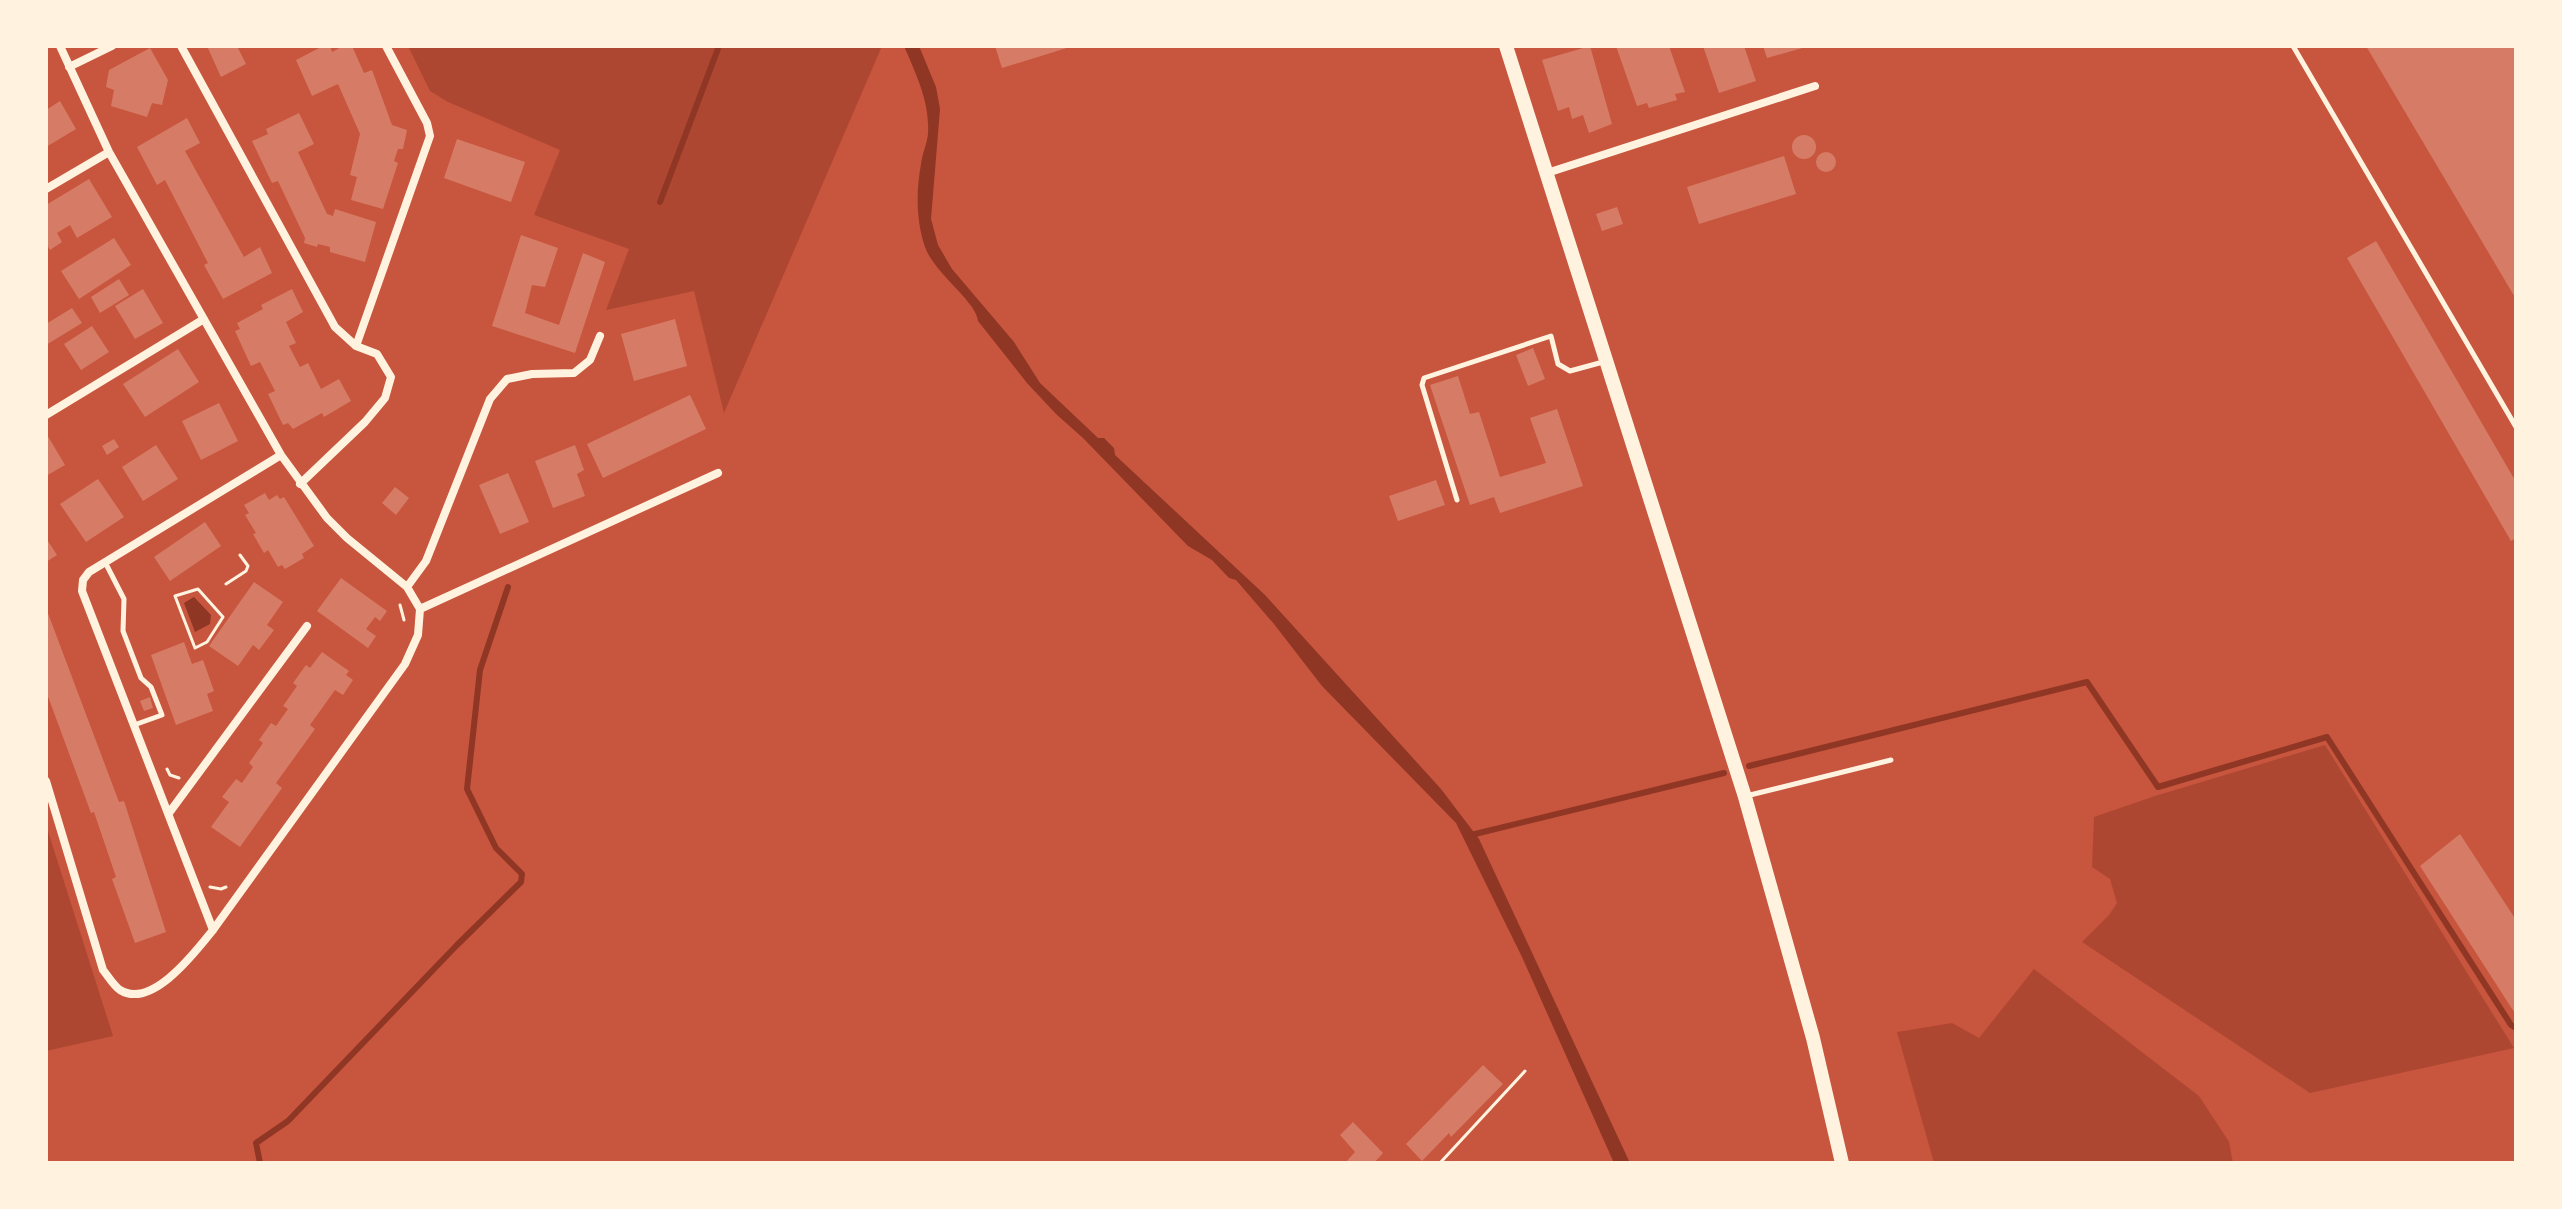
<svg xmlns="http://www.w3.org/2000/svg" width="2562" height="1209" viewBox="0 0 2562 1209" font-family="Ubuntu,sans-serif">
<rect width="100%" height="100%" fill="#c8553d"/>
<path fill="#ae4732" d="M408 46H882L724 413 694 291 606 310 629 249 534 215 560 150 448 102 430 91Z
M2325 745 2514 1048 2310 1093 2082 942 2109 915 2117 903 2110 879 2092 867 2094 817 2155 796Z
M46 825 113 1036 46 1051Z
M2034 969 2199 1096 2229 1142 2233 1163H1934L1897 1032 1952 1023 1979 1038Z"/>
<path fill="#8f3625" d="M904 46H919L936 87 940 109 931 219 938 245 952 269 1014 342 1040 383 1098 438H1104L1114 448 1115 455 1265 595 1441 789 1479 839 1630 1163H1614L1522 957 1456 823 1322 686 1274 624 1236 580 1229 578 1212 560 1188 546 1083 438 1056 414 1027 383 978 321C977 302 934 273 925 247 916 220 916 192 921 164 922 154 927 144 928 134 930 102 916 74 904 46Z
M194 597 211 615 210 624 195 632 184 603Z"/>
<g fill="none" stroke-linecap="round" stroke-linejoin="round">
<path stroke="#8f3625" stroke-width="6" d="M660 202 719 46
M1749 766 2087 682 2158 787 2327 737 2511 1025 2516 1028
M1471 835 1724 773
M260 1163 256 1143 288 1121 456 946 521 882 522 874 496 848 467 789 480 670 508 587"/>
</g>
<path fill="#d67c66" d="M207 46H237L246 64 221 77Z
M323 46H330L332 52 343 46H352L364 73 372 70 392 125 407 130 403 149H398L394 161 398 163 383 209 351 200 357 177 350 175 360 134 338 84 312 96 296 60Z
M995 46H1069L1070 47 1002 68Z
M1590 46 1612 124 1589 133 1583 115 1572 119 1569 107 1558 111 1542 60Z
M1616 46H1669L1685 92 1675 94 1677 100 1649 108 1647 103 1637 106Z
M1703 46H1744L1756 81 1719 93Z
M1763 46H1806V47L1767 58Z
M2366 46H2516V299Z
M150 48 168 80 162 105 152 103 147 117 111 106 114 90 106 87 109 70Z
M60 101 76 129 46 147V110Z
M299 113 314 144 298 152 327 214 333 216 335 209 376 222 365 262 330 252V247L318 244 317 247 304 243 305 238 278 181 272 183 252 141 268 134 266 129Z
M187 118 200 143 185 151 244 257 260 247 272 273 223 299 204 265 208 263 165 180 157 185 137 147Z
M1792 147a12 12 0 1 1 24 0a12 12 0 1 1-24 0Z
M457 139 525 162 511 202 444 178Z
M1816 162a10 10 0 1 1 20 0a10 10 0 1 1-20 0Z
M1784 156 1796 194 1699 224 1687 187Z
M89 179 112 217 77 238 70 225 57 233 62 242 50 250 46 243V205Z
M1617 207 1623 224 1602 231 1596 214Z
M521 235 558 248 545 287 532 285 525 313 559 325 583 253 605 262 575 353 492 326Z
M114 238 131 265 79 299 61 271Z
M2376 241 2516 482V538L2511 541 2347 258Z
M119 279 129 295 100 313 91 297Z
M143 289 163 323 135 339 115 306Z
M292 289 303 312 286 322 296 343 289 346 300 367 308 363 321 389 339 379 351 401 324 417 322 413 293 429 288 423 283 425 268 394 275 391 260 362 251 366 235 331 240 329 237 323 263 309 261 305Z
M72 308 82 323 46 345V324Z
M675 319 687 366 634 381 621 334Z
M92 326 109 352 81 370 64 344Z
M1533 348 1545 379 1528 386 1516 355Z
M178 349 199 382 145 417 123 384Z
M1458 376 1470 414 1479 412 1500 477 1546 463 1530 418 1557 409 1583 486 1500 513 1494 497 1470 505 1430 385Z
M690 395 706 429 603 478 587 444Z
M219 403 238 441 201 460 182 421Z
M46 433 65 465 46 476Z
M114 439 119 447 107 455 102 446Z
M156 445 178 479 143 501 122 467Z
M575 445 584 470 577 474 585 496 553 508 535 461Z
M508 473 529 522 500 534 479 485Z
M98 479 124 517 86 542 60 504Z
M1436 480 1445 505 1398 521 1389 496Z
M395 487 409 498 396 515 382 503Z
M265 493 269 500 277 495 280 499 284 497 314 546 302 554 304 558 285 569 282 565 278 567 268 550 264 553 253 534 256 533 245 515 249 513 244 505Z
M205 522 221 546 170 581 154 557Z
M46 538 57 555 46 562Z
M341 578 387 611 380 621 375 617 366 629 376 636 368 648 317 611Z
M254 582 283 602 267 625 274 630 259 650 253 645 238 666 209 646Z
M46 608 119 802 124 801 166 932 135 943 112 879 116 877 94 812 91 813 46 691Z
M184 642 192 664 203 660 214 691 207 694 213 711 176 725 151 655Z
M322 652 349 671 346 675 353 680 343 695 335 690 310 725 315 729 276 783 282 788 240 847 211 827 229 802 222 797 236 779 242 783 253 767 249 763 263 743 259 740 271 723 276 726 288 709 283 706 297 686 293 683 306 665 310 668Z
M150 697 153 708 144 711 140 701Z
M2460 834 2516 920V1015L2420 866Z
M1483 1065 1503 1084 1451 1137 1449 1133 1422 1161 1406 1144Z
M1353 1122 1383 1153 1374 1163H1345L1355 1152 1340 1135Z"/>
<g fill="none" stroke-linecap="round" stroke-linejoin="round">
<path stroke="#fff3e0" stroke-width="3" d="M226 584 246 571 248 566 240 555
M198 589 223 617 207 642 195 648 175 596Z
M400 605 404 620
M167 769 170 775 179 778
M210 887 221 889 226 887
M1440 1163 1525 1071"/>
<path stroke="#fff3e0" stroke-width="5" d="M2293 46 2516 427
M1457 500 1422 385 1424 378 1551 336 1558 364 1570 371 1603 362
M105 562 124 599 123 631 141 678 151 687 162 715 134 725
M1746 796 1891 760"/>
<path stroke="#fff3e0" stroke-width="8" d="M181 46 335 327 356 346 377 354 391 377 385 398 365 422 300 484
M69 67 112 46
M1547 173 1815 86
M46 189 109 152
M356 346 430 136 427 123 386 46
M46 415 204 319
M407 587 426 561 490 399 507 379 532 374 574 373 590 360 600 336
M420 609 718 473
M46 781 103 970C108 976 114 986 120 990 152 1010 196 951 213 930L405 664 418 635 420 609 407 587 347 538 327 518 281 455 109 152 60 46
M169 813 307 626
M213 930 82 591 83 580 89 572 281 455"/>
<path stroke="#fff3e0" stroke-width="14" d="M1506 46 1745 797 1813 1038 1842 1163"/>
</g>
<rect width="2562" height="1209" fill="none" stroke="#fff3e0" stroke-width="96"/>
</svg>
